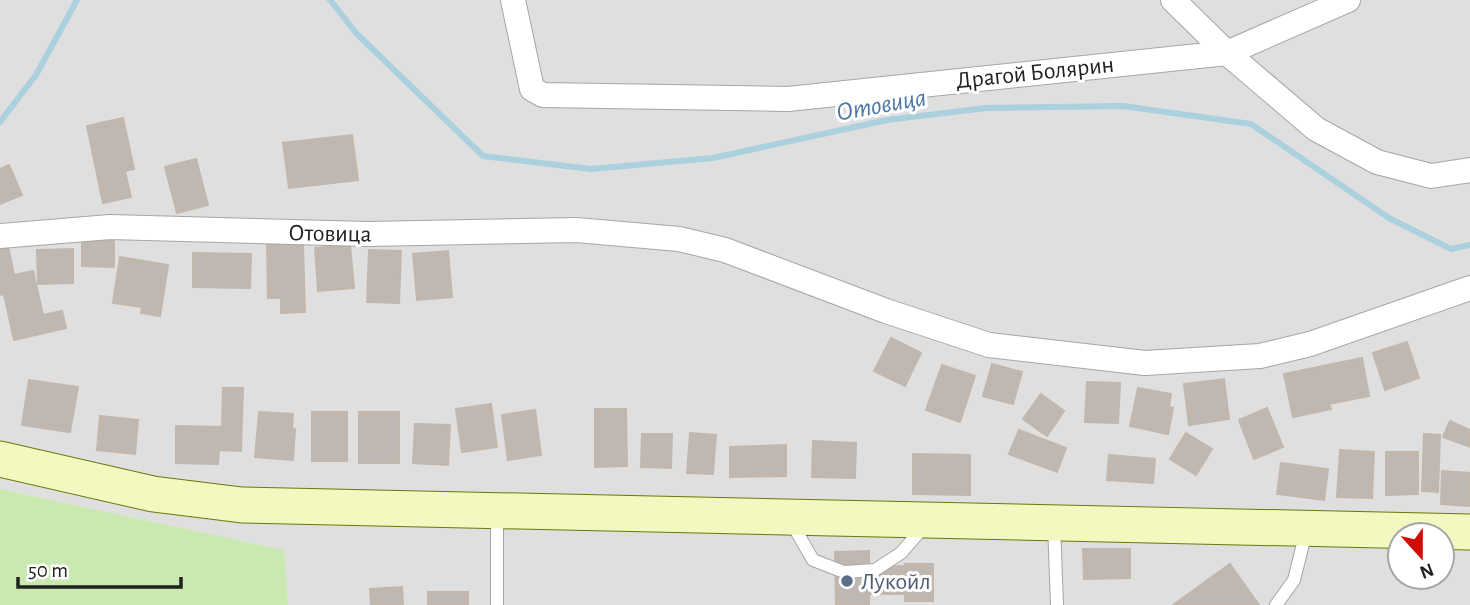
<svg xmlns="http://www.w3.org/2000/svg" width="1470" height="605" viewBox="0 0 1470 605" font-family="'Alegreya Sans',sans-serif">
<rect width="100%" height="100%" fill="#f2efe9"/>
<path fill="#e0dfdf" fill-rule="evenodd" d="M0 0H1470V605H288L283 550 0 489ZM1400 535H1442V577H1400Z"/>
<path fill="#cae9b1" d="M0 489 284 550 288 605H0Z"/>
<g fill="none" stroke-linecap="round" stroke-linejoin="round">
<path stroke="#abd0de" stroke-width="6" d="M330 0 357 34 483 156 591 169 713 158 887 120 986 108 1123 106 1251 124 1389 218 1451 249 1470 245
M0 122 36 75 77 0"/>
</g>
<path fill="#bfb8b2" stroke="#c3b7ac" stroke-width="2" d="M123 118 134 169 125 171 131 197 103 203 87 126Z
M352 135 358 180 289 188 283 143Z
M196 159 208 205 177 213 165 167Z
M9 165 22 195 0 204V169Z
M82 237H114V267L82 266Z
M267 244H303L305 312 281 313V298H268Z
M350 245 354 288 318 291 315 248Z
M8 246 14 275 33 271 43 315 62 311 66 328 14 340 4 294 0 295V247Z
M73 249V283L38 284 37 250Z
M369 250 401 251 399 303 367 302Z
M448 251 452 297 417 300 413 254Z
M193 253 251 254 250 288 193 287Z
M120 257 168 265 160 316 141 313 142 307 113 303Z
M891 338 921 353 905 386 874 371Z
M1407 342 1419 378 1385 390 1373 353Z
M1362 358 1369 396 1329 404 1331 409 1293 417 1284 374Z
M992 364 1022 372 1013 404 983 396Z
M942 365 975 376 960 422 926 410Z
M1224 379 1229 419 1189 425 1184 384Z
M29 380 78 387 70 432 22 425Z
M1087 382 1120 383 1118 423 1085 422Z
M223 388H243L241 451 219 450 218 464 176 463V426L222 427Z
M1138 388 1171 394 1169 407 1173 408 1168 434 1130 426Z
M1041 394 1064 411 1047 436 1023 419Z
M491 404 497 447 462 452 456 409Z
M1267 408 1283 447 1254 459 1239 420Z
M595 409H626L627 466 595 467Z
M535 410 541 455 508 460 502 415Z
M259 412 293 414 292 429H295L293 460 255 457Z
M312 412H347V461H312Z
M359 412H399V463H359Z
M100 416 138 420 135 454 97 450Z
M1450 421 1470 430V447L1443 437Z
M415 424 450 425 448 465 413 463Z
M1019 430 1066 448 1057 472 1009 454Z
M690 433 716 435 713 474 687 473Z
M1186 433 1212 449 1196 475 1170 459Z
M642 434H672L671 468 641 467Z
M1424 434 1440 435 1438 492 1422 491Z
M813 441 856 443 855 478 812 477Z
M786 445V476L730 477V447Z
M1340 450 1374 452 1372 498 1337 497Z
M1386 452H1418V494L1386 495Z
M913 454 970 455V495L913 494Z
M1109 455 1155 459 1153 483 1107 480Z
M1281 463 1328 469 1324 500 1277 494Z
M1442 471 1470 473V506L1441 504Z
M1083 549H1130V578L1084 579Z
M869 551V567L909 566V594H869V605H836L835 552Z
M905 564H933V601H905Z
M1230 564 1259 605H1173Z
M402 587 403 605H371L370 589Z
M428 592H468V605H428Z"/>
<g fill="none" stroke-linecap="round" stroke-linejoin="round">
<defs>
<path id="lane" d="M497 512V605
M791 522 813 560 844 572 875 570 901 553 926 524
M1054 524 1057 605
M1276 605 1294 580 1306 532"/>
<path id="street" d="M513 0 532 89 543 95 788 99 1227 53 1348 0
M1173 0 1227 53 1316 129 1377 162 1431 176 1470 170
M0 236 110 227 368 234 577 230 679 239 725 250 886 311 989 345 1145 363 1260 356 1310 344 1470 288"/>
<path id="secondary" d="M0 459 153 494 242 505 1470 532"/>
</defs>
<use href="#lane" stroke="#a6a6a6" stroke-width="14"/>
<use href="#street" stroke="#a6a6a6" stroke-width="26"/>
<use href="#secondary" stroke="#687a08" stroke-width="37"/>
<use href="#lane" stroke="#fff" stroke-width="12"/>
<use href="#street" stroke="#fff" stroke-width="24"/>
<use href="#secondary" stroke="#f3f8c0" stroke-width="35"/>
</g>
<circle fill="#5c6f8a" stroke="#fff" stroke-width="2.5" cx="847" cy="581" r="7"/>
<g text-anchor="middle" stroke-width="6" stroke-linejoin="round" paint-order="stroke">
<g font-size="24" fill="#222" stroke="#fff">
<text transform="translate(1035 72) rotate(-6)" y="8">Драгой Болярин</text>
<text transform="translate(330 233) rotate(1)" y="8">Отовица</text>
</g>
<g font-size="24" fill="#4e5e75" stroke="#fff" text-anchor="start">
<text x="861" y="589">Лукойл</text>
</g>
<g font-size="26" font-style="italic" fill="#4c77a8" stroke="#fff">
<text transform="translate(881 104) rotate(-10)" y="9">Отовица</text>
</g>
</g>
<g transform="translate(1421 556) rotate(159)"><circle r="33" fill="#ffffff" stroke="#a7a7a7" stroke-width="2"/>
<path d="M0-5L12 26L0 18L-12 26Z" fill="#ce0e05"/>
<text y="-10" font-size="19" font-weight="bold" text-anchor="middle" fill="#222222">N</text>
</g>
<path d="M18 577v10h163v-10" fill="none" stroke="#222222" stroke-width="3.5"/>
<text x="28" y="577" font-size="21" fill="#222222" stroke="#ffffff" stroke-width="5" paint-order="stroke">50 m</text>
</svg>
